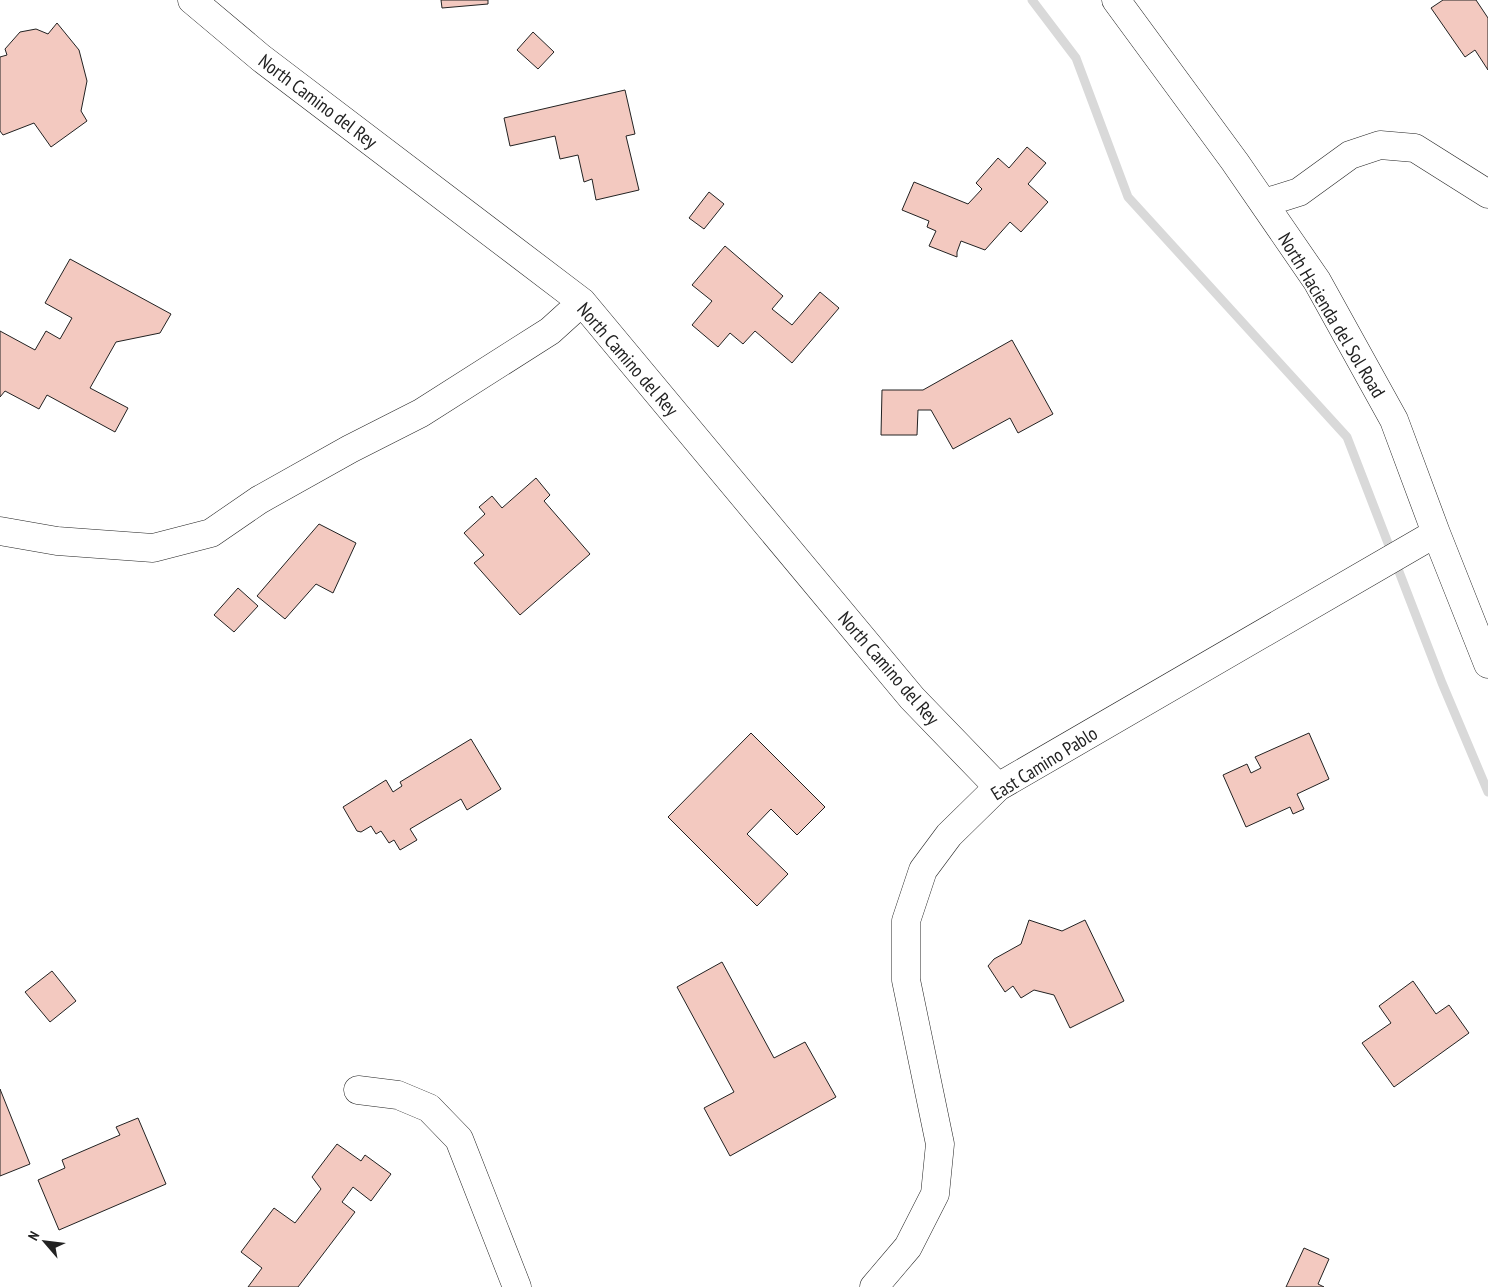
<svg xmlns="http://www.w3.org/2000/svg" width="1488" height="1287" viewBox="0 0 1488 1287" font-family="'PT Sans Narrow',sans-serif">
<rect width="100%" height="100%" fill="#fff"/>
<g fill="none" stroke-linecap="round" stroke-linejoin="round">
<path stroke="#d9d9d9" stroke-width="9" d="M1032 0 1076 58 1128 197 1347 437 1442 683 1488 792"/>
</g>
<path fill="#f3c9c0" stroke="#222" d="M441 0H488V4L442 8Z
M1443 0H1476L1488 18V70L1475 50 1465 57 1431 8Z
M57 23 79 50 87 81 81 111 87 121 51 147 34 123 3 135 0 131V57L7 55 5 49 20 32 36 29 48 34Z
M533 32 554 52 538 69 517 50Z
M625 90 635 134 626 136 639 190 596 200 592 179 584 182 578 155 560 159 555 136 510 146 504 118Z
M1027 147 1046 163 1028 184 1048 202 1021 232 1010 222 985 250 961 241 957 252V257L929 246 936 231 927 227 929 221 902 210 914 182 968 204 982 189 976 183 998 158 1009 168Z
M709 192 724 204 704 229 689 218Z
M725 246 783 296 772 309 792 325 820 292 839 308 792 363 755 331 743 344 730 333 718 347 692 325 712 301 692 285Z
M70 259 171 314 160 333 116 342 90 388 128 408 115 432 47 395 39 409 5 391 0 397V331L35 350 46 331 60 339 72 318 45 303Z
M1012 340 1053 414 1018 433 1010 418 953 449 931 410H918L917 435H881L882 390H923Z
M536 478 550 495 544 501 590 554 520 615 474 563 484 555 464 533 485 514 479 507 492 496 502 508Z
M319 524 356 543 333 593 316 584 285 619 257 596Z
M238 588 258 606 234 632 214 615Z
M751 733 825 807 797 835 771 809 747 834 788 874 757 906 668 817Z
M1309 733 1329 779 1297 794 1304 809 1293 814 1290 807 1246 827 1223 775 1247 764 1251 773 1261 768 1255 757Z
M471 739 501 789 467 810 461 799 410 829 417 840 400 850 394 840 389 843 381 831 376 834 371 826 361 832 357 831 343 807 386 780 393 792 402 786 400 782Z
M1029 920 1062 931 1085 920 1124 1001 1070 1028 1054 995 1034 990 1021 998 1013 986 1005 992 988 966 994 959 1021 944Z
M722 962 774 1058 805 1042 836 1097 730 1156 704 1108 734 1092 677 987Z
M52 971 76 1001 50 1022 25 992Z
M1413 981 1436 1014 1449 1005 1469 1033 1394 1087 1362 1043 1391 1023 1379 1006Z
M0 1089 30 1164 0 1176Z
M138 1118 166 1184 59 1230 38 1180 65 1168 62 1160 120 1135 116 1127Z
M337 1144 361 1161 365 1155 391 1174 371 1201 353 1187 342 1202 355 1212 298 1287H248L262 1268 241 1252 274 1208 295 1223 321 1189 312 1177Z
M1304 1248 1329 1259 1318 1284 1324 1287H1286Z"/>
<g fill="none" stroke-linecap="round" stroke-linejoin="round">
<defs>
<path id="minor" d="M192 0 261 58 582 302 912 698 998 787
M1116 0 1235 162 1317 281 1394 420 1436 533 1488 664
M1264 203 1299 192 1350 155 1380 145 1415 148 1488 194
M0 531 57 541 153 548 211 533 259 500 350 449 421 413 550 331 582 302
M358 1090 398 1095 429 1108 459 1139 517 1287
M874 1287 908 1247 935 1194 940 1144 906 980V921L923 870 949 835 998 787 1436 533"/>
</defs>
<use href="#minor" stroke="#222" stroke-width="29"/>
<use href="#minor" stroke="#fff" stroke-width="28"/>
</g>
<g text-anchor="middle" stroke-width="4" stroke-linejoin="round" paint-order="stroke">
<g font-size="19" fill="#222" stroke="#fff">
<text transform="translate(318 101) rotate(37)" y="7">North Camino del Rey</text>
<text transform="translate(1332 315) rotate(59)" y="7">North Hacienda del Sol Road</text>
<text transform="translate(628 359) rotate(49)" y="7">North Camino del Rey</text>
<text transform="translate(889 668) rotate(49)" y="7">North Camino del Rey</text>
<text transform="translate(1044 763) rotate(-32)" y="7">East Camino Pablo</text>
</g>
</g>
<g transform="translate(45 1242) rotate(298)" stroke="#ffffff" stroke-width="4" paint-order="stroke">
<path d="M0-4L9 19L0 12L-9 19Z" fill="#222222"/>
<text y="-8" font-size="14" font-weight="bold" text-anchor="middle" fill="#222222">N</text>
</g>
</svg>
